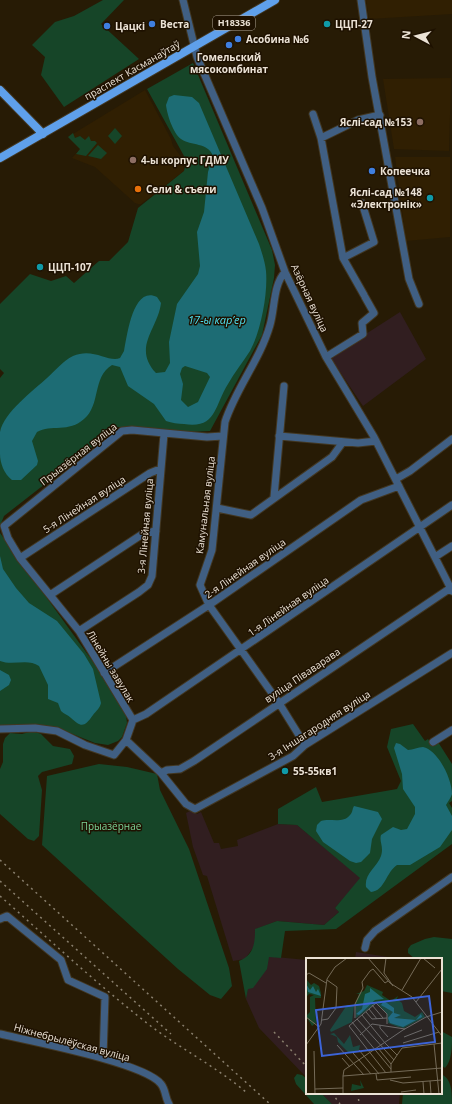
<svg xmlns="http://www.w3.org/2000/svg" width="452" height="1104" viewBox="0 0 452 1104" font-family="'Open Sans',sans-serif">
<rect width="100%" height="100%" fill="#271b05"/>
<path fill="#301f02" d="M366 0H452V14L369 19Z
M451 78 449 151 394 149 383 79Z
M145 90 171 139 173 146 182 158 184 171 141 204H138L135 203 95 167 72 158 80 149 68 137Z
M395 157H450V237L406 241Z"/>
<path fill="#311e20" d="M400 312 426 359 363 406 330 357Z
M190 811 197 814 201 812 214 843H219L221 849 238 846 237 840 278 824 297 825 361 878 335 908 339 912 324 925 277 921 256 929 255 945 245 959 233 961 207 876 203 875 193 847 186 813Z
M356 952 401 959H355Z
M254 955 307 960V1078L259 1028 246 999Z
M321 1093H400L399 1104H332Z"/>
<path fill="#164528" d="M103 0H124L101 24 139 59 64 107 41 75 45 57 32 45 55 22 74 16Z
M193 63 272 250 275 265 274 278 262 335 210 431 188 432 118 427 4 516 0 526V378L4 373 0 369V304L30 274 51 281 66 276 74 283 99 261H109L128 242 138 208 184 171 186 163 184 156 147 89Z
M115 128 122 136 115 144 108 136Z
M73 133 75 138 80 136 85 140 89 136 91 141H95L97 143 86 156 76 154 80 149 68 137Z
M98 145 107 153 101 159 88 156Z
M0 533 96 666 126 715 127 723 122 737 118 741 108 745 95 743 55 727 31 724 0 726Z
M413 724 425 741 428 739 433 746 438 742 452 764V801L449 803 452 808V844L336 929 285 931 281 958 269 957 267 969 253 988 248 989 246 999 239 961C254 955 255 943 255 929L277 921 324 925 339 912 335 908 360 878 297 825 278 824V809L316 787 322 802 397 789 401 781 387 747 391 729Z
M33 731 41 734 53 746 70 749 74 756 72 764 42 772 38 776 42 790 39 836 34 841 28 839 0 814V769L3 762V744L5 738 10 733 22 734Z
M99 764 127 767 157 774 160 790 189 849 229 968 232 986 221 999 210 995 178 969 42 845 47 776Z
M434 937 452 939V993L441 991V959H415L408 953V949L411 945 425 939Z
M441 1031 452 1037C452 1046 452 1061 445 1068L441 1065Z
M297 1074 302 1075 307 1079V1093H321L332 1104H314L296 1084 294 1078Z
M441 1074C452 1079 452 1092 452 1104H402L403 1093H441Z"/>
<path fill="#1d6c74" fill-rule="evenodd" d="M174 95 192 97 199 103 259 244C262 253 265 262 266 271 268 293 261 331 250 351 243 362 234 373 228 384 214 406 217 429 184 424 178 424 172 423 166 421L154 404 128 386 120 367 112 365C92 377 101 405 84 419 69 433 51 424 37 432L32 441 38 461 37 465 21 480H12C4 474 0 463 0 454 0 447 0 439 0 432 4 412 33 391 47 378 55 371 63 361 73 356 93 347 109 363 120 358L124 351C127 336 133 285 157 297L161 303C158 329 132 347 156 373L165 372 170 363 169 342 177 304 198 274 200 266 197 232 204 212 208 172 213 156C208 142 191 146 181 139 173 133 167 114 166 105L169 97ZM185 366 207 373 210 377 198 402 188 407 181 400 183 384 180 374 182 368Z
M0 556 3 569 16 588 29 603 57 621 84 654 93 669 101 703C100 708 96 711 93 715 84 728 81 727 71 718 68 715 64 714 61 711L58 703 48 699V685L39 666C28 658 13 666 0 661Z
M0 670 9 675 11 680 9 685 0 691Z
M396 743 400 744 408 750C413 750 418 747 423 747 438 750 452 779 452 794 451 798 448 801 446 805L452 816V830L440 847 410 865H397C386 872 385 891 371 892L366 887C364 874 377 867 381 856 384 846 379 842 381 835L393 827 401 830 407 829 415 814V807L403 789 402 774 394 748Z
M354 806 378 812 382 819 372 839 370 853 361 862 356 863 350 861 323 842 316 831 317 825 321 821C330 818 343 824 350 815 353 812 352 809 354 806Z"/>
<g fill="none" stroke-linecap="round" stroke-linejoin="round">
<defs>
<path id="minor" d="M183 0 197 57 262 208 285 272 326 357 374 437 452 591
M361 0 372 77 409 279 419 304
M313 114 321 138 343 258 364 295
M321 138 358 120 380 115
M343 258 374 242 362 203
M285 272C273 285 275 308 270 325 260 360 236 388 225 422L212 550 200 585 209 605 279 703 305 745
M326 357 363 334 362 323 374 313 365 297
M223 436 207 437 132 430 122 431 4 526 8 538 20 558 79 631 133 720 126 740 161 773 186 804 195 809 293 756 305 745 452 653
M279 436 358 443 376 441
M396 479 410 471 452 439
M274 497 284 386
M217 508 251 515 332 457 343 442
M435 557 452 546
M20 558 150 473 160 469
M50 595 144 533 156 531
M79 631 139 592 148 585 152 576 164 434
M104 673 209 605 361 500 399 486
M133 720 146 714 452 505
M0 729 35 728 57 731 85 745 114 755 126 740
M433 742 452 730
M161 773 167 770 180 769 194 761 452 587
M0 919 7 916 61 960 68 980 105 997 103 1058
M365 948 367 940 375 931 452 877
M0 1034C30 1041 145 1063 161 1084 166 1090 165 1098 169 1104"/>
<path id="major" d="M0 90 43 134
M0 158 275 0"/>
</defs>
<use href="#minor" stroke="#423722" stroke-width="9"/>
<use href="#major" stroke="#423722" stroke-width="10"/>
<use href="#minor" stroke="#405f83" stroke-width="7"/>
<use href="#major" stroke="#5fa0eb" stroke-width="8"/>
<path stroke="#897f6d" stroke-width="1.5" stroke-dasharray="2 4" stroke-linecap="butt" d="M0 860 270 1104
M0 881 171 1034
M0 896C50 940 99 986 152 1027 183 1050 218 1068 247 1093
M274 1032 307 1067
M332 1093 340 1104
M358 1093 359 1104"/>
</g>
<g fill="#3f7fe0" stroke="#1e1100" stroke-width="1.5">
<circle cx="152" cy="24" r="4"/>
<circle cx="107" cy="26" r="4"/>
<circle cx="238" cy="39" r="4"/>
<circle cx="229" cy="45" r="4"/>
<circle cx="372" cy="171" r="4"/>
</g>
<g fill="#0f9aa8" stroke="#1e1100" stroke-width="1.5">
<circle cx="327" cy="24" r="4"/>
<circle cx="430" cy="198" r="4"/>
<circle cx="40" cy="267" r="4"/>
<circle cx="285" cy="771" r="4"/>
</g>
<g fill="#8d6e63" stroke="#1e1100" stroke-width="1.5">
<circle cx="420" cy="122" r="4"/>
<circle cx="133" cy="160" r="4"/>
</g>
<circle fill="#e8710a" stroke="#1e1100" stroke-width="1.5" cx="138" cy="189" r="4"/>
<g text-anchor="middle" stroke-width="3" stroke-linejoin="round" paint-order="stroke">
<rect fill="#1e1100" stroke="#aea395" stroke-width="1" x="213" y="16" width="42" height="14" rx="3"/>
<g font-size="9" font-weight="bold" fill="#ebe2d5">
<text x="234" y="26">Н18336</text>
</g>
<g font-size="10" font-weight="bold" fill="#ebe2d5" stroke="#1e1100" text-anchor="start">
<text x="160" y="28">Веста</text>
<text x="335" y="28">ЦЦП-27</text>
<text x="115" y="30">Цацкі</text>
<text x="246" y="43">Асобина №6</text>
<text x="229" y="61" text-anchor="middle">Гомельский<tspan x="229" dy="12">мясокомбинат</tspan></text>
<text x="412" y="126" text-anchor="end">Яслі-сад №153</text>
<text x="141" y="164">4-ы корпус ГДМУ</text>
<text x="380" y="175">Копеечка</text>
<text x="146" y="193">Сели &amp; съели</text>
<text x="422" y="196" text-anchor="end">Яслі-сад №148<tspan x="422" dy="12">«Электронік»</tspan></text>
<text x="48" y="271">ЦЦП-107</text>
<text x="293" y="775">55-55кв1</text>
</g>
<g font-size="10" fill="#ebe2d5" stroke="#1e1100">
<text transform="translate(132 70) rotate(-30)" y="4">праспект Касманаўтаў</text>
<text transform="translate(310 298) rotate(65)" y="4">Азёрная вуліца</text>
<text transform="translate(78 454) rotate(-38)" y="4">Прыазёрная вуліца</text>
<text transform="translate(84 504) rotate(-33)" y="4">5-я Лінейная вуліца</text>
<text transform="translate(205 505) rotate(-83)" y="4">Камунальная вуліца</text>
<text transform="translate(145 526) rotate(-85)" y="4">3-я Лінейная вуліца</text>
<text transform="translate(245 568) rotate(-35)" y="4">2-я Лінейная вуліца</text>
<text transform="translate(288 606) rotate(-35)" y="4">1-я Лінейная вуліца</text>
<text transform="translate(111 666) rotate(59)" y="4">Лінейны завулак</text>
<text transform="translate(302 675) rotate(-34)" y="4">вуліца Піваварава</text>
<text transform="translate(319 725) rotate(-33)" y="4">3-я Іншагародняя вуліца</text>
<text transform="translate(72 1042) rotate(15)" y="4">Ніжнебрылёўская вуліца</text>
</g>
<g font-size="10" fill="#7cd598" stroke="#1e1100">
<text x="111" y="830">Прыазёрнае</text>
</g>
<g font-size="11" font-style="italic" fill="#50e1f0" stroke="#1e1100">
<text x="217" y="324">17-ы кар’ер</text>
</g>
</g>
<g transform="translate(306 958)">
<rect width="136" height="136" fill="#271b05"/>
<path d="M0 21 5 27 8 25 13 28 15 35V40H9L10 65 6 68 0 58 4 54V39L8 37 3 36 0 39ZM61 27 77 34 76 37 85 43 92 38 91 41 96 45 98 53 109 59 116 54 119 59 98 70 92 69 82 65 81 56 71 45 50 60 49 46 53 36H50L58 33ZM41 47 48 48 46 64 25 74 24 72ZM28 75 38 86 44 77 47 89 54 87 53 92 43 95 32 84 31 79 24 76ZM54 122 58 130 45 133 46 126 55 128Z" fill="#164528"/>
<path d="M0 26 4 32 7 28 10 34 12 31 15 38 2 34ZM64 30 78 41 69 42 53 57 50 56 56 51 59 36 64 34ZM78 43 88 50V55L95 57 88 60 110 62 115 56 116 59 97 69 84 65 82 60 87 54 75 47Z" fill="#1d6c74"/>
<path fill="none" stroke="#756b58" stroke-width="1" d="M62 0 84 25 106 39 136 78M80 0 78 15 87 28M117 0 129 10M0 17 3 15 20 25M96 32 115 0M110 44 136 11M66 47 77 60M63 51 71 61M60 54 66 61 81 60M56 57 79 85M0 59 13 69M49 60V46L57 30 56 24 64 13 67 11 79 25 82 23M51 61 88 102M16 62 22 61 30 50 31 29 21 22M46 64 85 111M74 67V70L82 79M54 77 66 66 99 71M98 79 116 72M79 85 91 97M97 85 133 74M128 86 133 136M0 87 15 66 21 21 29 9 41 0M31 87 58 117M72 90 85 106M53 92 73 116M8 93 9 136M47 95 65 116M36 100 44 109M85 114V106L96 90 136 85M80 115 43 68 70 45 81 56V66M70 116 71 122 105 119M37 118 38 112 97 72 120 59 136 54M84 122 97 125 136 122M124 123 125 136M117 124 118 136M9 131 37 130M95 134 110 132M37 136V118L136 110"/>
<path fill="#3c64d8" fill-opacity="0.15" stroke="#3c64d8" stroke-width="2" d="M123 38 129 84 16 98 10 52Z"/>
<rect width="136" height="136" fill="none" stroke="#ebe2d5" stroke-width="2"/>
</g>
<g transform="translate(416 36) rotate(277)" stroke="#1e1100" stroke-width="3" paint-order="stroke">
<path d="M0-3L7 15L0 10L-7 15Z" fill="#ebe2d5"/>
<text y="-6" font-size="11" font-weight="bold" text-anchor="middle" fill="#ebe2d5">N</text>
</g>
</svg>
